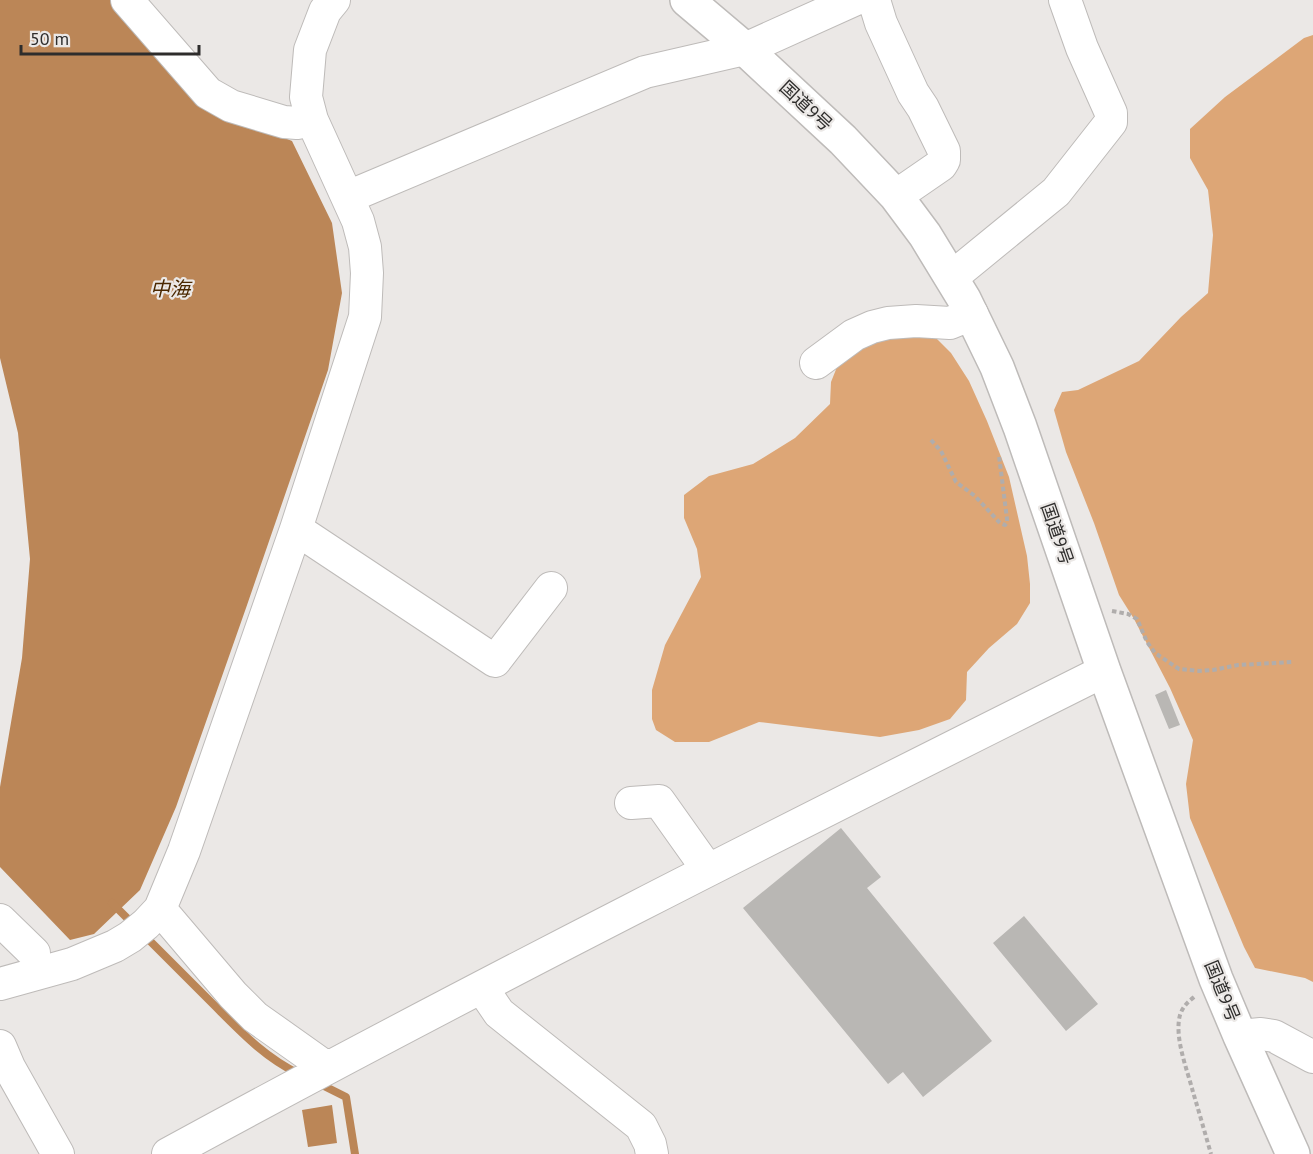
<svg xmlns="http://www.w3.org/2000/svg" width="1313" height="1154" viewBox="0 0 1313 1154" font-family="'PT Sans','Noto Sans JP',sans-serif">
<rect width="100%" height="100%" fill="#ebe8e6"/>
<path fill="#dda676" d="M1313 35V982L1305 978 1255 968 1244 947 1190 818 1186 784 1193 740 1170 688 1134 619 1119 595 1094 523 1066 452 1054 410 1062 392 1078 390 1139 361 1181 317 1208 293 1213 235 1208 190 1190 158V129L1225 97 1304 38Z
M880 333 934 336 951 353 969 381 987 421 1009 477 1027 556 1030 584V603L1017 624 989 648 967 672 966 700 950 719 919 730 880 737 759 722 709 742H675L656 730 652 719V690L665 645 701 577 697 549 684 518V495L709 476 753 464 795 438 830 404 831 382 837 367Z"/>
<path fill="#bb8657" d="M0 0H114L204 105 292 141 332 223 342 293 328 370 246 608 176 807 140 890 94 934 70 940 0 867V787L22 658 30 559 18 433 0 358Z
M332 1105 337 1143 308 1147 302 1110Z"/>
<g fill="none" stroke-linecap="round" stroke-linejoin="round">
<path stroke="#bb8657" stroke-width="8" d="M112 903 133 924
M144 935C167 958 190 981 213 1004 241 1032 264 1057 299 1074
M318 1083 346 1097 355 1154"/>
</g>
<path fill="#b9b7b4" d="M1166 690 1180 725 1169 729 1155 695Z
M841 828 881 877 867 888 992 1041 923 1097 903 1072 888 1084 743 908Z
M1024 916 1098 1004 1066 1031 993 943Z"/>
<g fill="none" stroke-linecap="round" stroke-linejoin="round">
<defs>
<path id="minor" d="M127 0 208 93 231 106 284 122 297 123 312 120
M874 0 881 23 913 93 923 108 944 151V160L941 165 896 196
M348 197 645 72 745 49 854 0
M952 277 1056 192 1111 122V113L1082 48 1065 0
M816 363 854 335 872 327 888 323 916 321 950 323 972 314
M296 529 495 661 551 588
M631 803 659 801 708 870
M160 909 233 995 255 1017 327 1068
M0 920 34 953
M0 984 72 964 115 946 130 937 146 924 160 909 184 851 296 529 365 317 367 273 365 247 358 221 312 120 306 97 310 50 325 11 334 0
M482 988 499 1013 641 1126 650 1144 652 1154
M1240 1036 1261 1034 1274 1036 1313 1057
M0 1046 9 1067 58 1154
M168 1154C476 986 790 828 1104 671"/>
<path id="highway" d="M687 0 745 49 843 140 896 196 925 235 964 299 997 367 1020 427 1104 671 1216 979 1240 1036 1293 1154"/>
</defs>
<use href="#minor" stroke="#bebbb9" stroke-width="34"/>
<use href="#highway" stroke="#bebbb9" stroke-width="36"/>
<path stroke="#b0adac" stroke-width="4" stroke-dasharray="4.5 3" stroke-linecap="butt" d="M931 440 941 451 956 482 975 496 1000 523 1005 525 1007 523V519L999 456
M1112 611 1128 614 1137 619 1147 642 1155 653 1179 669 1199 671 1213 670 1238 665 1293 662
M1194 997C1188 1002 1183 1006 1180 1015 1174 1037 1187 1069 1193 1092 1199 1112 1205 1133 1211 1154"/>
<use href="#minor" stroke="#fff" stroke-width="32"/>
<use href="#highway" stroke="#fff" stroke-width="33"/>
</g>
<g text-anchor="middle" stroke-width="4.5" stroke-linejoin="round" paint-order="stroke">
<g font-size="18" fill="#2e2d2c" stroke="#ebe8e6">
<text transform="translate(806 106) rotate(43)" y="6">国道9号</text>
<text transform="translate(1057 534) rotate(71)" y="6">国道9号</text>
<text transform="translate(1222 991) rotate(68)" y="6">国道9号</text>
</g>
<g font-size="20" font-style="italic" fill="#4b2800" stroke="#ebe8e6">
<text x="170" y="296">中海</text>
</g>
</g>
<path d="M21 45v9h178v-9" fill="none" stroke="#2e2d2c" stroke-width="3"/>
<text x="30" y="45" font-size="18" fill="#2e2d2c" stroke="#ebe8e6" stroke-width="4.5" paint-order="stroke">50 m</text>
</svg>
